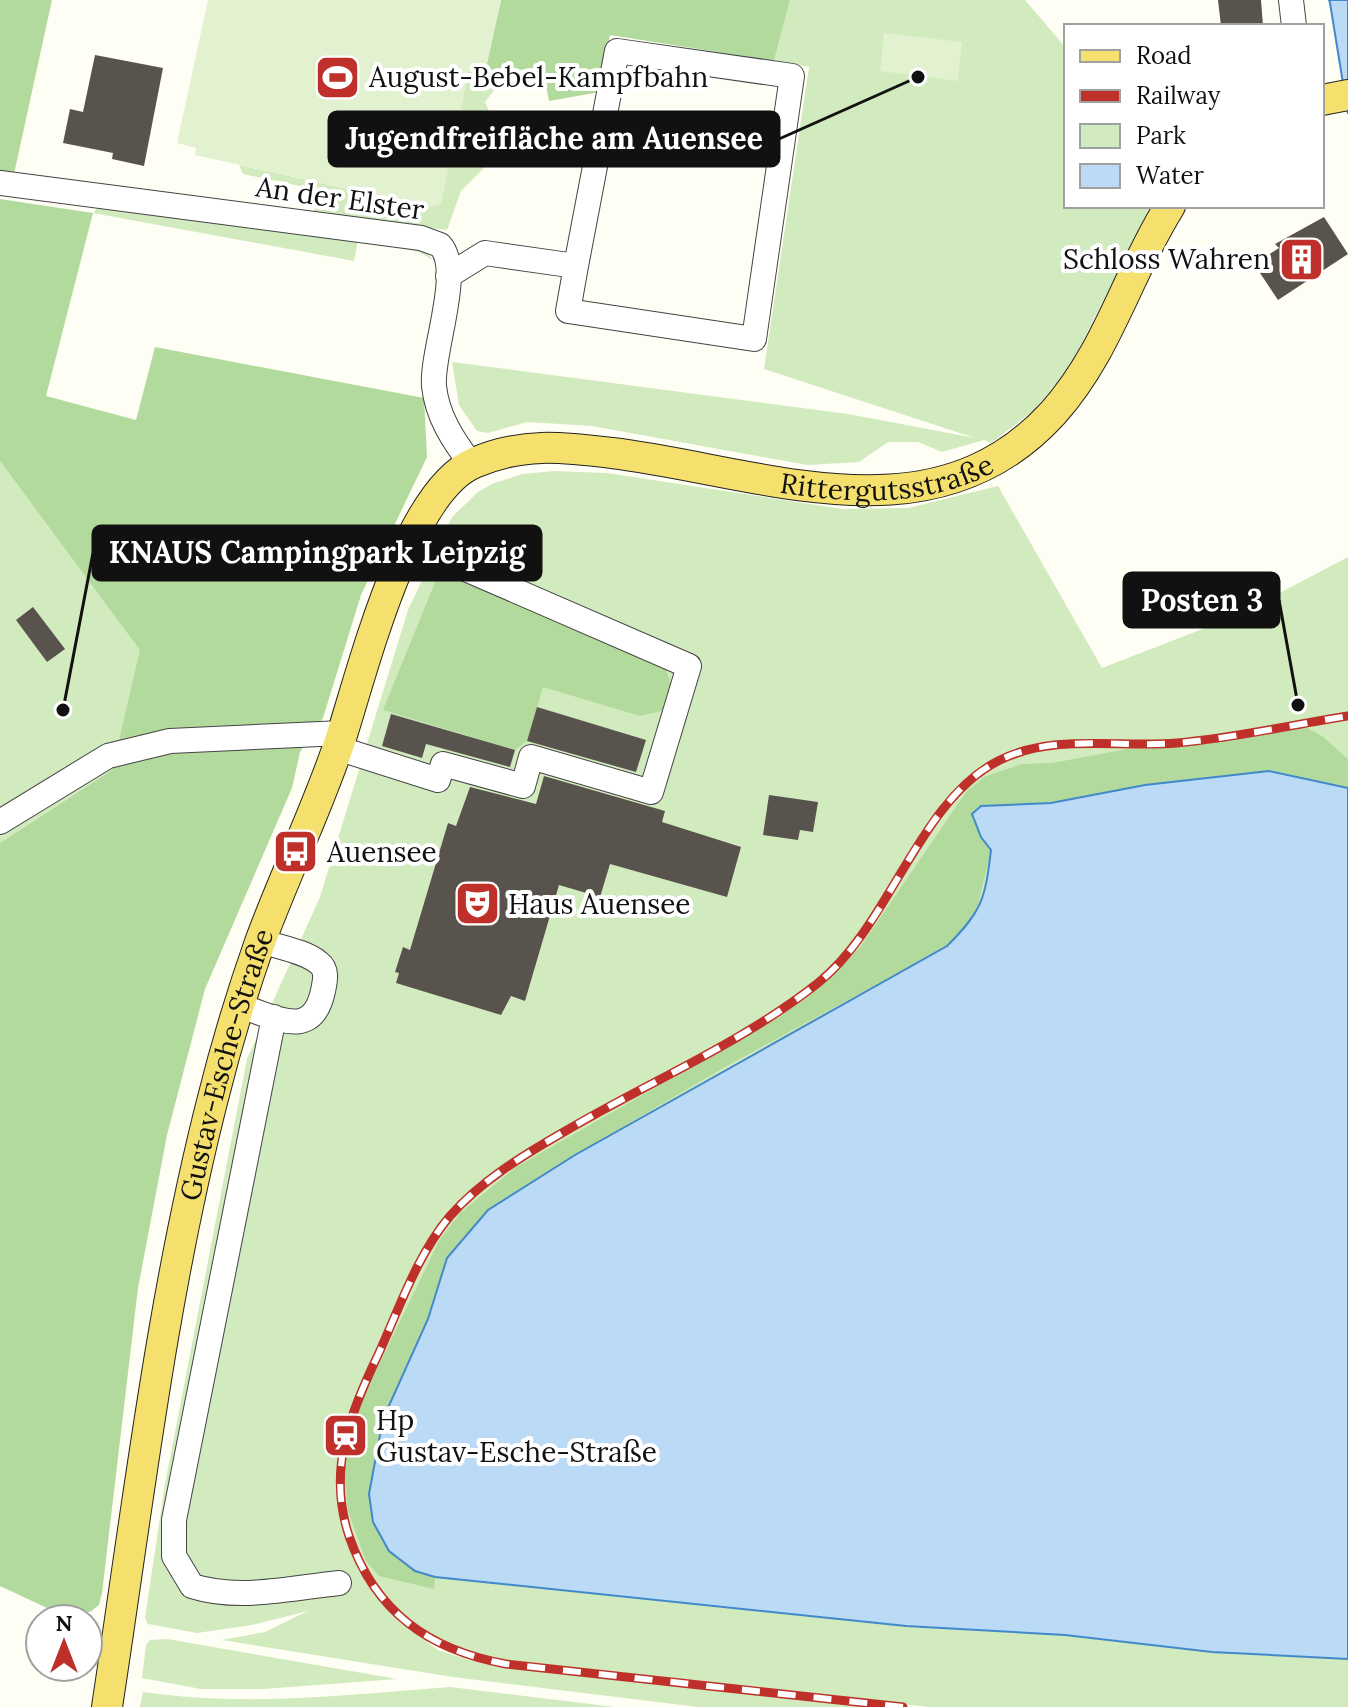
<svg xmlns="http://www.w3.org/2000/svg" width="1348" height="1707" viewBox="0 0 1348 1707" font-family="Lora,serif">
<rect width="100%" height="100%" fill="#fffef4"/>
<path fill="#d1eabe" d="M790 0H1025L1066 48V206H1151L1069 368 1033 411 991 443 984 440 942 452 918 442H888L859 462 807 465 592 426 527 422 488 433 477 431 459 405 452 362 848 414 975 438 764 369 809 67 774 61Z
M524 69 501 81 485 102 499 134 500 152 461 191 447 230 314 215 316 197 323 191 243 174 239 165 429 207 469 71Z
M102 202 424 249 433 260 419 252 358 240 354 261 93 213Z
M0 461 141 650 112 770 0 843Z
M554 471 607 473 842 509 908 508 998 486 1102 668 1236 616 1348 557V788L1269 771 991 850 986 890 975 918 383 1419 369 1494 435 1577 906 1626 1065 1635 1212 1652 1348 1659V1707H929L459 1655 425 1641 440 1651 484 1664 883 1707H698L453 1677 222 1640 265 1632 308 1611 252 1625 197 1633 148 1624 145 1618 165 1484 247 1059 320 897 408 610 452 517 478 492 492 484 522 474Z
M167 1639 397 1679 263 1689H201L142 1678 146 1645 150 1640Z
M450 1687 615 1707H140L143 1692C246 1707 346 1695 450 1687Z"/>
<path fill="#b3da9d" d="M0 0H52L14 174 0 172Z
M501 0H790L774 61 610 35 600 92 549 101 544 76 524 69 485 72Z
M0 199 93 213 46 396 136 420 155 347 424 398 427 457 361 595 323 718 300 752 292 788 205 989 167 1135 138 1288 102 1593 99 1605 90 1612 47 1608 0 1586V843L112 770 140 650 0 461Z
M440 570 665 666 673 690 666 710 640 716 543 687 527 741 515 750 383 710Z
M1307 728 1322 736 1348 759V788L1269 771 1145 785 1051 803 982 806 972 814 981 837 991 850 975 918 947 946 725 1067 575 1155 488 1210 448 1257 428 1319 383 1419 369 1494 415 1571 435 1577 434 1589 379 1576 366 1561 348 1511 345 1479 348 1439 358 1408 440 1239 460 1213 516 1167 781 1016 819 988 861 946 966 792 984 777 1022 764 1052 763 1144 746H1187Z"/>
<path fill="#e2f1cf" d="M208 0H501L485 72H469L441 204 429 207 195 155 196 148 177 143Z
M884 33 962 42 958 81 880 71Z"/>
<path fill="#badaf5" stroke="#4289cb" stroke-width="2" d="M1329 0H1348V114L1330 3Z
M1269 771 1348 788V1659L1212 1652 1065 1635 906 1626 435 1577 415 1571 389 1551 373 1522 369 1494 383 1419 428 1319 447 1258 488 1210 575 1155 947 946C982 911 985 900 991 850L981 837 972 814 981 806 1051 803 1145 785Z"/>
<path fill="#59534d" d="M1218 0H1261L1263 26H1221Z
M95 55 163 68 144 166 112 159 113 153 63 143 70 109 83 112Z
M1324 217 1348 254 1278 300 1254 264 1279 248 1275 244Z
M33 607 65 649 47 662 16 620Z
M537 707 646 740 636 772 527 741Z
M391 714 515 750 510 767 426 744 422 758 382 746Z
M544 776 665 811 662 822 741 847 727 897 610 864 600 897 559 885 525 1001 511 996 501 1015 396 983 399 973 395 972 403 947 410 950 448 823 456 826 470 787 536 804Z
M769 795 818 802 813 832 800 830 798 840 763 835Z"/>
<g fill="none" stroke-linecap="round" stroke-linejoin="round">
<defs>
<path id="minor" d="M1291 0 1294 26
M0 183 421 238 440 245C464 270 431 352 434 386 437 416 453 440 471 464
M448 276 485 253 576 266 568 311 754 339 792 76 617 51 576 266
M337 748 438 780 443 764 523 786 531 757 651 792 689 666 461 567 414 533
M0 822 108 756 170 741 342 733
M239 1006C275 1016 312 1042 323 991 325 981 328 970 319 963 305 951 278 947 261 941
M274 1017 174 1520V1556L192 1586C239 1601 291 1588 339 1583"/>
<g id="major">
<path d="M1322 100 1348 95"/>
<path id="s1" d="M107 1707C138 1504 162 1297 213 1098 226 1046 242 993 260 942 285 874 317 810 340 741 362 673 406 492 474 463 522 442 562 447 612 453 761 471 932 546 1053 413 1108 352 1127 274 1170 206"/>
</g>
</defs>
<use href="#minor" stroke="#444" stroke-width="26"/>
<use href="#major" stroke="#222" stroke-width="32"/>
<use href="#minor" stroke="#fff" stroke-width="24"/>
<use href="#major" stroke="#f5e06e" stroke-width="30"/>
<defs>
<path id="rail" d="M903 1707 506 1664C429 1650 375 1612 349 1536 327 1470 350 1414 378 1355 399 1309 417 1255 450 1216 481 1181 522 1156 562 1133 646 1083 741 1044 818 983 890 926 918 802 998 761 1052 733 1119 748 1177 743 1234 738 1291 725 1348 716"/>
</defs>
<use href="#rail" stroke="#bf302a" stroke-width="9"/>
<use href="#rail" stroke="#fff" stroke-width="6" stroke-dasharray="18" stroke-linecap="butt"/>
</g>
<defs>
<symbol id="stadium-square" viewBox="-11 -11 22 22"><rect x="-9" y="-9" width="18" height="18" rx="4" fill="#bf302a" stroke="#fff"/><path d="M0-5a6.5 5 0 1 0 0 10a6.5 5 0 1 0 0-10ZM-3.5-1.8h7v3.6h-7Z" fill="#fff"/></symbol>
<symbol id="building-square" viewBox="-11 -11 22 22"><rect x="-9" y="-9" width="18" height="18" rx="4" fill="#bf302a" stroke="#fff"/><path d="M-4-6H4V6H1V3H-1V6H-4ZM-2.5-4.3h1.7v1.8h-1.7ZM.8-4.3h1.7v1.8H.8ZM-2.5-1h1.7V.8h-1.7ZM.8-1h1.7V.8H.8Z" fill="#fff"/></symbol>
<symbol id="bus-square" viewBox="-11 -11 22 22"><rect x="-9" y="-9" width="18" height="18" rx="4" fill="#bf302a" stroke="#fff"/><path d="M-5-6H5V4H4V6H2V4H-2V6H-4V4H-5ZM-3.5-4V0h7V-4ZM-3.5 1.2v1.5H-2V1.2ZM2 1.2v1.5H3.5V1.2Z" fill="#fff"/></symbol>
<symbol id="theatre-square" viewBox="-11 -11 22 22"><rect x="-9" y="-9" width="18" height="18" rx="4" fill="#bf302a" stroke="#fff"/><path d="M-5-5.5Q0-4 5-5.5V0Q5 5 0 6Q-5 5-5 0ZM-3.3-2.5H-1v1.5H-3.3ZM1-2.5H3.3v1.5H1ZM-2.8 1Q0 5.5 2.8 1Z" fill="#fff"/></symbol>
<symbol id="station-square" viewBox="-11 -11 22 22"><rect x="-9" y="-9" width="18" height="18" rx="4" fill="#bf302a" stroke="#fff"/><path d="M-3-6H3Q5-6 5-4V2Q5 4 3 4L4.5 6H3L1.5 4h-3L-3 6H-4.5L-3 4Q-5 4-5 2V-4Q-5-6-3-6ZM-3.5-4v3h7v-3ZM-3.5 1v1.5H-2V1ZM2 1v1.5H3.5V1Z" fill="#fff"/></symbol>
</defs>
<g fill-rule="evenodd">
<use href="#stadium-square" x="312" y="52" width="51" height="51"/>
<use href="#building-square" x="1276" y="234" width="51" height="51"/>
<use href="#bus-square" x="270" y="826" width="51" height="51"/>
<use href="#theatre-square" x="452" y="878" width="51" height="51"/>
<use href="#station-square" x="320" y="1410" width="51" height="51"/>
</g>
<g text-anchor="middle" stroke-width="8" stroke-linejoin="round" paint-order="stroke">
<g font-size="28" fill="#111" stroke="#fff" text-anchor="start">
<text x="369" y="87">August-Bebel-Kampfbahn</text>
<text x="1270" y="269" text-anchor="end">Schloss Wahren</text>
<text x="327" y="862">Auensee</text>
<text x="508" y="914">Haus Auensee</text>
<text x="376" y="1430">Hp<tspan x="376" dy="32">Gustav-Esche-Straße</tspan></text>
</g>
<g font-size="28" fill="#111" stroke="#fff">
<text transform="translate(340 198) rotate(8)" y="10">An der Elster</text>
<text dy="10" stroke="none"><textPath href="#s1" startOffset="1732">Rittergutsstraße</textPath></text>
<text dy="10" stroke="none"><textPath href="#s1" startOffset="654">Gustav-Esche-Straße</textPath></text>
</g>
</g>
<path fill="none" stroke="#111" stroke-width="3" d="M918 77L779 139M63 710L93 553M1298 705L1279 600"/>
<g fill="#111" stroke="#fff" stroke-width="3">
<circle cx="918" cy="77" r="8"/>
<circle cx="63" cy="710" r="8"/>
<circle cx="1298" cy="705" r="8"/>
</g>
<g fill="#111" stroke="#111" stroke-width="3">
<rect x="329" y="112" width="450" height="54" rx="8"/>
<rect x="93" y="526" width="448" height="54" rx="8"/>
<rect x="1124" y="573" width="155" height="54" rx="8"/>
</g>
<g font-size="30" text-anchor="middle" font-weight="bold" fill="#fff">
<text x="554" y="149">Jugendfreifläche am Auensee</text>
<text x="317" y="563">KNAUS Campingpark Leipzig</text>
<text x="1202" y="611">Posten 3</text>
</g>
<rect x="1064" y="24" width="260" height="184" fill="#ffffff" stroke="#a0a0a0" stroke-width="2"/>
<rect x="1080" y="50" width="40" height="12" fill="#f5e06e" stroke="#a0a0a0" stroke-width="2"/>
<text x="1136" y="64" font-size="24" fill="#111111">Road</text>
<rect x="1080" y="90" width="40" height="12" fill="#bf302a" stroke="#a0a0a0" stroke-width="2"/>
<text x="1136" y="104" font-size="24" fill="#111111">Railway</text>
<rect x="1080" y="124" width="40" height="24" fill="#d1eabe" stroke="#a0a0a0" stroke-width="2"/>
<text x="1136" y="144" font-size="24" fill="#111111">Park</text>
<rect x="1080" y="164" width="40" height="24" fill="#badaf5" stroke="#a0a0a0" stroke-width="2"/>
<text x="1136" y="184" font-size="24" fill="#111111">Water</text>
<g transform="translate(64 1643)"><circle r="38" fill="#ffffff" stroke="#a0a0a0" stroke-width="2"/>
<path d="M0-6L14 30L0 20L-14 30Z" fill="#bf302a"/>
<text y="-12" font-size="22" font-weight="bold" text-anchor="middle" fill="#111111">N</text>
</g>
</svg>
